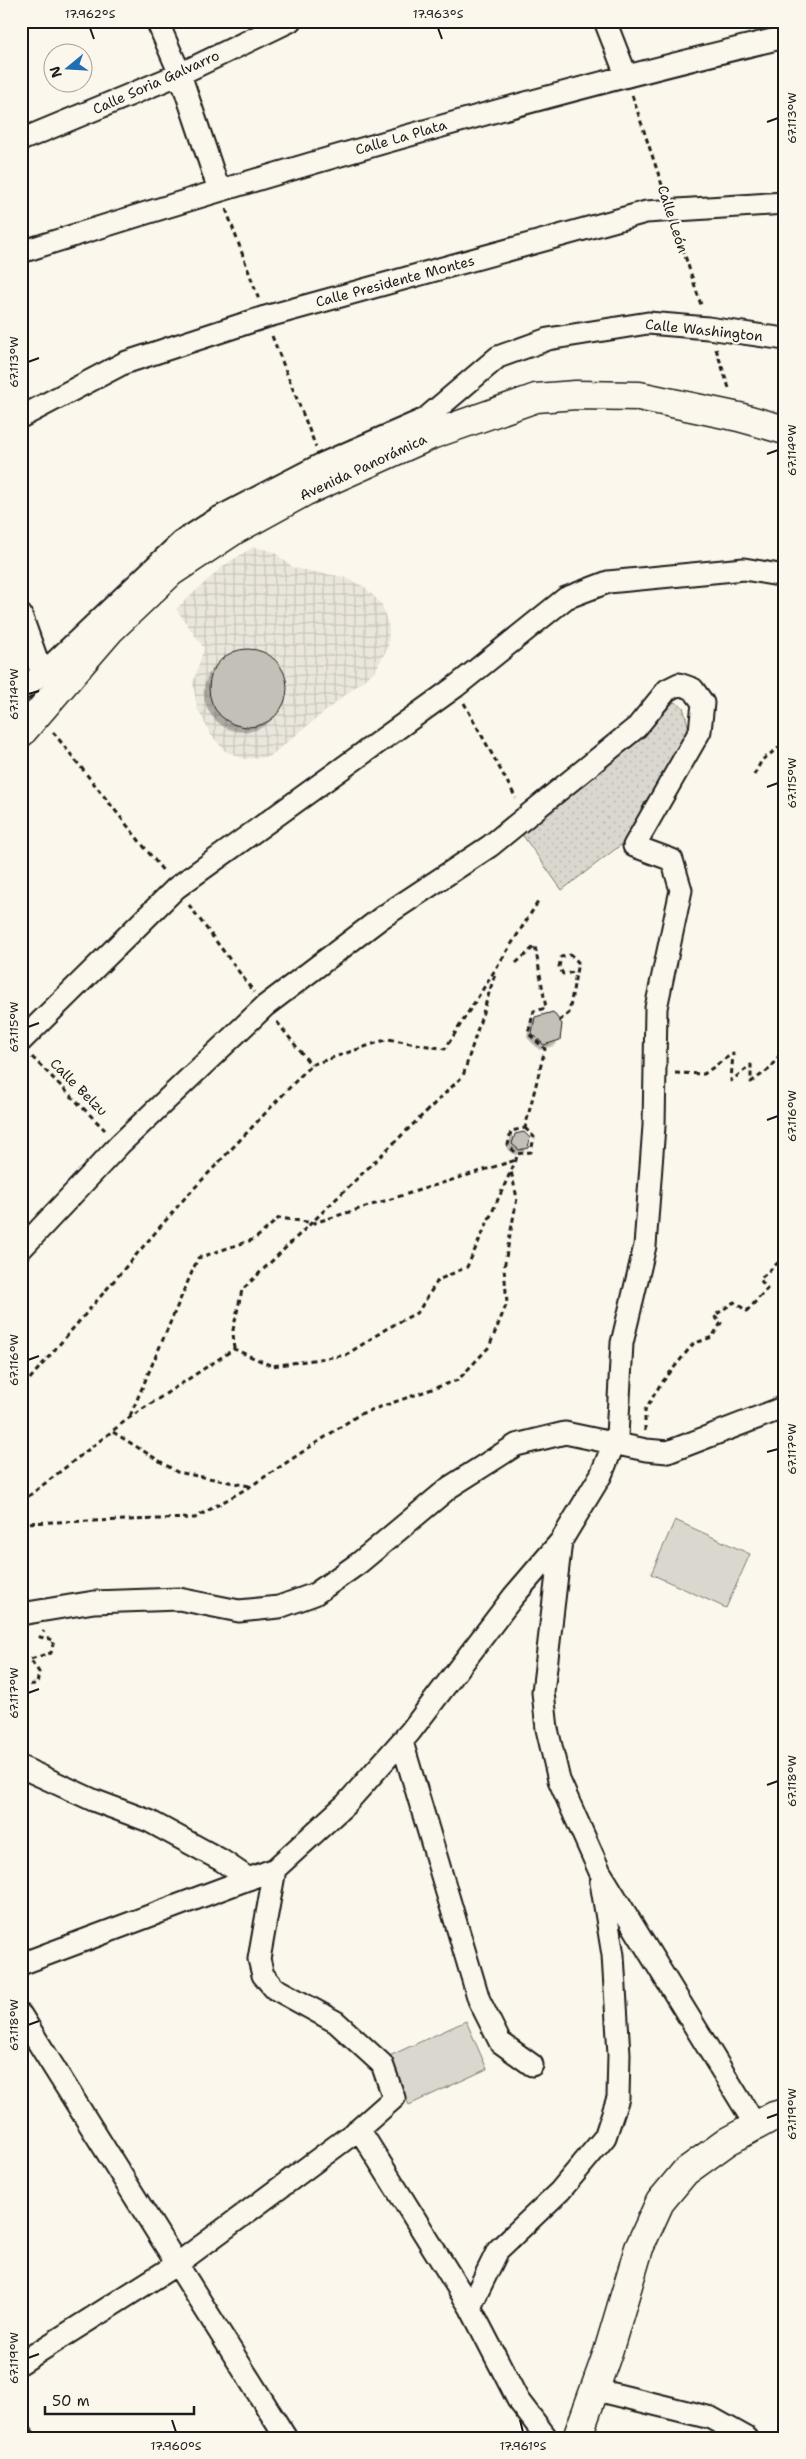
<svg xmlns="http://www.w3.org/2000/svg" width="806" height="2459" viewBox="0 0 806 2459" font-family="'Shantell Sans',sans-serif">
<defs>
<pattern id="industrial-grid" width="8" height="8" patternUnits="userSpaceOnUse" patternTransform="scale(1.25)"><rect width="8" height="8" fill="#eae6dc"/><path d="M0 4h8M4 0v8" fill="none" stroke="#c8c5bc"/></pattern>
<pattern id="park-dots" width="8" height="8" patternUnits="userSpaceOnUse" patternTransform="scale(1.25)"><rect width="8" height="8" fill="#dad7ce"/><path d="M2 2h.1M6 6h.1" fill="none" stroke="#bab8b0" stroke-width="1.8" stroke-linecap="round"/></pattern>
<filter id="shadow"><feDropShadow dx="-4.5" dy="4.5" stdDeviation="0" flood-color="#0004"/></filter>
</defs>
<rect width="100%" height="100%" fill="#fbf7ec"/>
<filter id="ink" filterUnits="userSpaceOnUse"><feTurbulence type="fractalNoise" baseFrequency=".02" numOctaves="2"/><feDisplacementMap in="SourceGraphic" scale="10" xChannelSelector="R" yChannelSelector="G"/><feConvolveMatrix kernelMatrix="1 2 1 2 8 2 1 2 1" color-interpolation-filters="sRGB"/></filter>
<g filter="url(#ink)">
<path fill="url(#industrial-grid)" d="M253 547 272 551 294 568 344 577 365 587 382 605 389 628 388 647 375 671 269 757 244 759 225 751 211 735 197 708 193 683 204 648 176 609 223 566Z"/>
<path fill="#dad7ce" stroke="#7b7a75" d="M675 1520 750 1554 726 1608 651 1574Z
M466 2021 487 2069 409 2105 387 2057Z"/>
<path fill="url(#park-dots)" stroke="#7b7a75" d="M674 702 683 707 689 729 626 841 562 890 521 833 639 741Z"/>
<path fill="#c3c0b8" stroke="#1c1c1c" filter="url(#shadow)" d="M209 688a39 39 0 1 1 78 0a39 39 0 1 1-78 0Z
M553 1012 562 1024 560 1040 544 1045 532 1033 535 1017Z
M524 1132 530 1138 528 1148 519 1150 512 1144 515 1134Z"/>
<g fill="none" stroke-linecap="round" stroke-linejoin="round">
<defs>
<path id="minor" d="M157 21 180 74 219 190
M605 21 626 75
M21 140 180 74 290 21
M21 252C274 172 527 98 785 37
M21 417 124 363 265 317 646 212 785 203
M21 615 42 674
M21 690 42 674 181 542 218 518 322 464 425 419 498 357 548 339 648 323 708 328 785 339
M21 1041 176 888 455 687 566 598 608 582 744 569 785 576
M21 1249 120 1144 265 1006 381 918 490 846 637 727 667 690 679 684 693 689 703 703 700 731 634 846 672 860 681 890 656 1008 654 1126 645 1246 622 1343 617 1436 601 1475 561 1541 513 1597 410 1732 346 1804 275 1869 21 1964
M561 1541 543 1692 547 1729 559 1780 600 1872 756 2126
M21 1614 94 1602 179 1599 239 1611 279 1607 315 1594 359 1563 450 1487 516 1445 565 1433 646 1450 668 1452 785 1407
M402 1742 479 2000 500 2042 532 2065
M21 1767 93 1800 149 1821 221 1860 249 1879
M275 1869 259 1959 263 1975 274 1988 336 2022 382 2064 394 2098 359 2129 470 2307 518 2400 547 2438
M21 2015 286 2438
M470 2307 498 2250 560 2191 605 2137 618 2098 619 2054 613 1955 601 1882
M21 2363 177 2264 359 2129
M593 2389 711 2418 747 2438
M21 2434 24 2438"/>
<path id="tertiary" d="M577 2438 608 2352 639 2248 660 2202 685 2172 728 2141 774 2116 785 2113"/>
<path id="primary" d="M21 733 110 630 171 572 233 531 306 491 431 435 536 398 576 395 639 396 739 417 785 430"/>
</defs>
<use href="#minor" stroke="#1c1c1c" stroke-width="25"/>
<use href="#tertiary" stroke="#1c1c1c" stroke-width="31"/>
<use href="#primary" stroke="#1c1c1c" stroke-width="31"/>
<path stroke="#1c1c1c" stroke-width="3" stroke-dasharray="5 4" stroke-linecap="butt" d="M632 95 664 191
M226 209 259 300
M677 231 702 308
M272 336 316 447
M716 349 730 391
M464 703 516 798
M53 732 164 872
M754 775 762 760 785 743
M189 905 254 992
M516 963 535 946 546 1008 534 1011 528 1033 545 1049 525 1128
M559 1021 569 1013 578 962 571 955 561 957 559 967 563 974 575 972
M277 1022 311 1065
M32 1057 105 1130
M675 1073 704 1074 733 1053 731 1081 751 1065V1082L771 1068 785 1047
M525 1128 534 1137 531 1152 517 1154 508 1145 511 1131Z
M234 1349 233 1330 242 1290 463 1076 495 974
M21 1412 22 1388 184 1199 311 1065 388 1039 445 1049 538 902
M130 1416 198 1258 255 1239 279 1218 314 1223 516 1160
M645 1431V1410L660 1385 693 1344 712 1337 721 1323 714 1316 734 1302 747 1311 767 1289 760 1279 781 1260 785 1262
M113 1432 177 1472 250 1486
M21 1502 129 1418 234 1349 272 1366 346 1355 386 1329 418 1312 438 1280 467 1267 516 1160 517 1154
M21 1523 195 1518 251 1486 360 1414 458 1380 489 1347 507 1303 504 1268 517 1198 511 1171
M21 1685 37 1684 39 1672 30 1659 51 1653 54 1640 40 1637 44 1631
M21 1696 27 1697 28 1709 21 1710"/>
<use href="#minor" stroke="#fbf7ec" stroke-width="21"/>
<use href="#tertiary" stroke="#fbf7ec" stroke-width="28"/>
<use href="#primary" stroke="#fbf7ec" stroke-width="28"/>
</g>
</g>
<path fill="none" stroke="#1c1c1c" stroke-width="2" d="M90 28 94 39M438 28 442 39M767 122 778 118M28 362 39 358M767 454 778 450M28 694 39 691M767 787 778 783M28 1027 39 1023M767 1120 778 1116M28 1360 39 1356M767 1452 778 1449M28 1693 39 1689M767 1785 778 1781M28 2025 39 2021M767 2118 778 2114M28 2358 39 2354M172 2420 176 2432M520 2420 523 2432"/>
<g text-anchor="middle" stroke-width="4.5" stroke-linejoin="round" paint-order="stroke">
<g font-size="14" fill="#1c1c1c" stroke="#fbf7ec">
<text transform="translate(156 82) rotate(-24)" y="5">Calle Soria Galvarro</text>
<text transform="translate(401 137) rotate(-16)" y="5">Calle La Plata</text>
<text transform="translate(673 219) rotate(72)" y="5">Calle León</text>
<text transform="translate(395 281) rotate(-15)" y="5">Calle Presidente Montes</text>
<text transform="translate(704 330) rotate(6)" y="5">Calle Washington</text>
<text transform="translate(363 467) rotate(-25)" y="5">Avenida Panorámica</text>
<text transform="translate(79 1087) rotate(45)" y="5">Calle Belzu</text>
</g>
</g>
<rect width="806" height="2459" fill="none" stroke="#fbf7ec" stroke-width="55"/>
<g transform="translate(68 68) rotate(252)"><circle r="24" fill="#fbf7ec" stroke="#a29f99"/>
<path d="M0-4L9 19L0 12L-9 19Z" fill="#1f6fb2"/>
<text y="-8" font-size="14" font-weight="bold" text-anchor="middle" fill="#1c1c1c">N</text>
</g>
<path d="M45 2406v8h149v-8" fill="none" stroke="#1c1c1c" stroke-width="2.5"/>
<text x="52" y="2406" font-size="15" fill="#1c1c1c" stroke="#fbf7ec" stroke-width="4" paint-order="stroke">50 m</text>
<rect x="28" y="28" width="750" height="2404" fill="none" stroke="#1c1c1c" stroke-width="2"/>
<g font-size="12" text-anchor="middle" fill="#1c1c1c">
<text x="90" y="18">17.962°S</text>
<text x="438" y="18">17.963°S</text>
<text transform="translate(792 118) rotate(-90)" y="4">67.113°W</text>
<text transform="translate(14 362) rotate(-90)" y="4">67.113°W</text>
<text transform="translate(792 450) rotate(-90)" y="4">67.114°W</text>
<text transform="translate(14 694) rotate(-90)" y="4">67.114°W</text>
<text transform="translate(792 783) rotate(-90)" y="4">67.115°W</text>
<text transform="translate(14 1027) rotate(-90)" y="4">67.115°W</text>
<text transform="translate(792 1116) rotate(-90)" y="4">67.116°W</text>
<text transform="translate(14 1360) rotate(-90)" y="4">67.116°W</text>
<text transform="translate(792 1449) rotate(-90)" y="4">67.117°W</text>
<text transform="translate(14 1693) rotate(-90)" y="4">67.117°W</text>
<text transform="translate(792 1781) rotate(-90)" y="4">67.118°W</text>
<text transform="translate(14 2025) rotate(-90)" y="4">67.118°W</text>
<text transform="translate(792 2114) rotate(-90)" y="4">67.119°W</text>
<text transform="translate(14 2358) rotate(-90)" y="4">67.119°W</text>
<text x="176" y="2450">17.960°S</text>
<text x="523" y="2450">17.961°S</text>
</g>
</svg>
